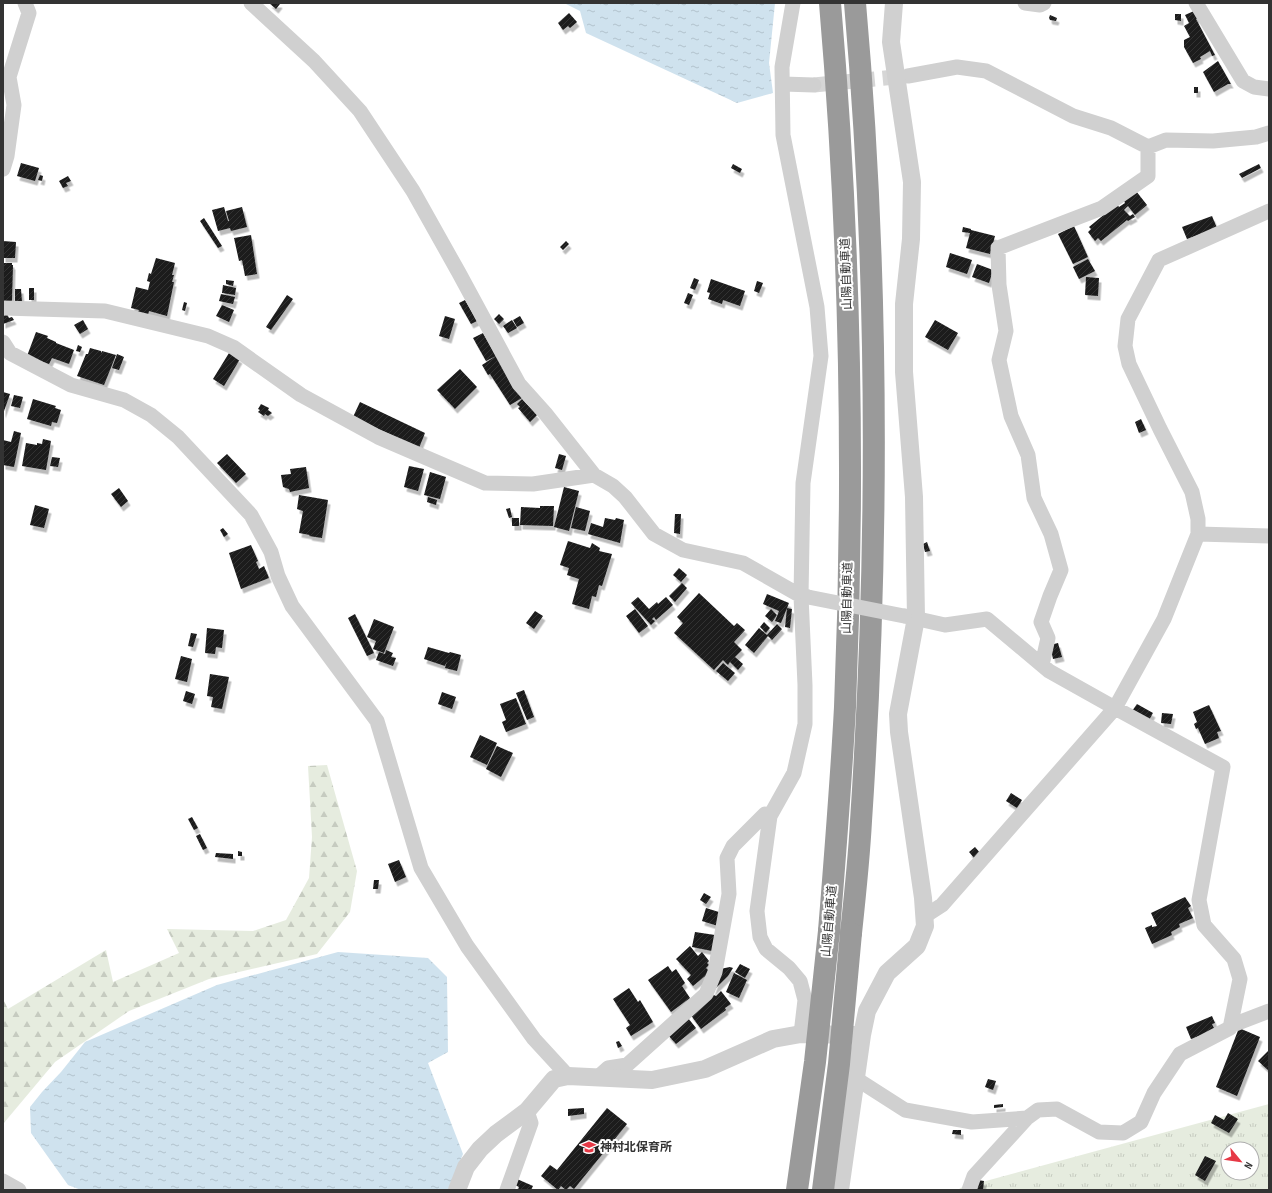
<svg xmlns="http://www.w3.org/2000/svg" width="1272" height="1193" viewBox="0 0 1272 1193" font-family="'Sofia Sans Condensed','Noto Sans JP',sans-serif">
<defs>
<pattern id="grass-tufts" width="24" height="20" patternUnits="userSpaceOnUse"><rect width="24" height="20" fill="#e6ecdf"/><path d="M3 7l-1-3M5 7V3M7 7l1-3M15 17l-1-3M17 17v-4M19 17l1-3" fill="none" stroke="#c6cbc0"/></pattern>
<pattern id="forest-firs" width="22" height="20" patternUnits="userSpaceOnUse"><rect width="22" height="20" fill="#e6ecdf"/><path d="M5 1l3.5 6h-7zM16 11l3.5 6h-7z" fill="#c6cbc0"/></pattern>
<pattern id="water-ripples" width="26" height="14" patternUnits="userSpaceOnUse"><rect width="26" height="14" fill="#cfe2ee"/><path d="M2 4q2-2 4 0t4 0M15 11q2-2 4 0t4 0" fill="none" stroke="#b2c2cd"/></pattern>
<pattern id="building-hatch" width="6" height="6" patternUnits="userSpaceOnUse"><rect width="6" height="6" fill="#1a1a1a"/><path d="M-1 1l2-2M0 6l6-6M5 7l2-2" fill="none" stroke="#333"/></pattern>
<filter id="shadow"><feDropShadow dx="2.5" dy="4.5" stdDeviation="0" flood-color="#0004"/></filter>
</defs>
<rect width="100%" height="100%" fill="#fff"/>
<path fill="url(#grass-tufts)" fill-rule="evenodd" d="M1269 1104V1190H959L960 1188ZM1228 1149H1252V1173H1228Z"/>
<path fill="url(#forest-firs)" d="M327 765 357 871 350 912 317 954 209 979 129 1011 55 1062 3 1124V999L8 1009 106 950 113 982 179 953 167 929 253 931 286 920 309 878 312 837 308 766Z"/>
<path fill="url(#water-ripples)" d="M564 3H775L769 63 773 93 737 103 586 33 580 11Z
M338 952 428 958 447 977 448 1052 428 1063 463 1154 448 1190H81L68 1185 31 1133 30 1107 42 1092 61 1072 85 1042 217 985Z"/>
<path fill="url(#building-hatch)" filter="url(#shadow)" d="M269 3H279L280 4 276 9Z
M1194 11 1198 18 1196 19 1215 55 1212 56 1210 51 1200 57 1201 59 1193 63 1184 47V40L1190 37 1184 26 1189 23 1185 15Z
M569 13 577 22 570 28 568 26 563 30 558 23Z
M1175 14H1181V21L1175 20Z
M1050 15 1057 18 1056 21 1050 20 1049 18Z
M1218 61 1231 84H1228L1214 92 1203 72Z
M1194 87H1198V93H1194Z
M21 163 39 168 35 181 17 176Z
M733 164 742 169 740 173 731 168Z
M1259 164 1261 168 1242 178 1239 174Z
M40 175 43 176 42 181 38 180Z
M68 176 71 181 66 183 68 186 63 188 59 181Z
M1136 191 1147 205 1135 215 1128 206 1124 210 1130 216 1133 214 1135 217 1128 221 1127 220 1101 241 1098 238 1095 241 1088 232 1091 229 1089 227 1117 204 1119 207 1125 203 1124 201Z
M224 207 228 221H229L226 211 242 207 247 227 231 231 230 228 218 231 212 210Z
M1212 216 1217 228 1187 239 1182 227Z
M204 218 222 246 218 248 200 221Z
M1074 226 1088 257 1073 264 1058 234Z
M963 227 971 229V230L995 236 990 254 966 248 970 233 962 232Z
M251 235 257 274 245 276 242 260 239 261 234 238Z
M3 241 16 242 15 258H3Z
M566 241 569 244 563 250 560 247Z
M950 253 972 260 967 274 946 267Z
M156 258 175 263 172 275H174L172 282H174L167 316 149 311 148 315 138 312 139 310 131 308 136 287 148 290 150 282 147 281 149 273 151 274Z
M1088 259 1095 271 1079 279 1073 267Z
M3 263H12V265H13L12 301H3Z
M977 264 993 270 989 283 972 277Z
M1086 277 1099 278 1098 296 1085 295Z
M694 278 699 280 695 290 690 288Z
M711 279 745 291 740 306 723 300 722 304 708 299 710 293 707 292Z
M226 280 234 281 233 286 226 284Z
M757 281 763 283 759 293 754 291Z
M223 285 236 288 235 295 222 293Z
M29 288H34V300H29Z
M15 289H21L22 302H15Z
M688 293 693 295 689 305 684 303Z
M221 294 235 297 233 304 219 301Z
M287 295 293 299 271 330 266 327Z
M465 300 477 321 471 324 459 303Z
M184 302 187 303 185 311 182 310Z
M222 305 234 310 229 322 216 316Z
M7 314 9 318 12 317 14 320 3 324V316Z
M499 314 504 319 499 324 494 319Z
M445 316 455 319 449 339 439 336Z
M520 316 524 323 517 327 513 320Z
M83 320 88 329 80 334 74 325Z
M512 320 517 328 508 333 503 326Z
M935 320 958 333 948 350 925 337Z
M36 332 48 336 47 338 56 342V343L74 350 69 364 52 358 49 364 27 356Z
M483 333 496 356 486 361 473 338Z
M78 345 82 347 80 352 76 351Z
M90 348 101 351V353L102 351 116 355 104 385 77 376 86 354H88Z
M229 353 240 359 224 386 213 379Z
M117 354 124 357 119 370 112 368Z
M496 356 522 398 510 405 490 374 488 375 482 365Z
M460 369 477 387 455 409 437 390Z
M3 392 10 394 3 414Z
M14 395 23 397 20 408 11 406Z
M33 399 56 406 55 408 61 410 57 423 52 422 51 426 27 419Z
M522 399 537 415 530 422 518 408 520 407 517 404Z
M360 402 425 433 419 448 353 417Z
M261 404 269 408 268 410 272 413 268 416 265 414 264 416 258 412 260 410 258 409Z
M1141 419 1146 430 1139 433 1135 422Z
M14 431 21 433 14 467 3 465V440L11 442Z
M43 439 51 441 46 470 22 466 26 443 37 445V443L42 444Z
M227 454 246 474 236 483 217 463Z
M559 454 566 456 562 470 555 468Z
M52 457 60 458 58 467 50 466Z
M409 466 424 469 418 491 404 487Z
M306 467 309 488 290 492 289 489 283 487 281 475 291 474 290 469Z
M430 472 446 477 440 499 424 495Z
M564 487 579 491 569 531 554 527Z
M119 488 128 501 121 507 111 494Z
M299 495 328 500 322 538 309 536 310 535 299 533 303 511 297 509Z
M428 497 437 500 436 505 427 502Z
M35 505 49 509 44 528 30 525Z
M540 506H554L553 526 520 525 521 507 540 508Z
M576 507 590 511 585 531 571 528Z
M510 508 512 517 509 518 506 509Z
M675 514H681L680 534 674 533Z
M512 518H519V526H512Z
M605 518 615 520 616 518 624 520 620 543 588 534 591 523 603 527Z
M223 528 228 534 224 537 220 530Z
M568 541 590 548 592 543 600 548 599 551 612 554 602 586 599 585 596 597 592 596 589 609 572 604 579 579 567 575 569 568 560 565Z
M927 542 930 551 925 552 923 544Z
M251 545 258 561 256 562 259 569 264 566 269 578 241 589 229 553Z
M679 568 687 575 681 582 673 575Z
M682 583 687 588 675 602 669 596Z
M699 593 734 626 737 623 745 630 734 642 742 650 735 657 743 664 738 670 730 662 728 665 723 660 714 670 674 633 683 623 677 617Z
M767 594 789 603 781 623 775 621 779 611 763 604Z
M638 597 649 609 657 602 658 604 666 597 673 605 656 620 654 617 652 619 655 621 651 625 631 603Z
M787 608 792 609 790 628 785 627Z
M635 609 648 626 639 633 626 616Z
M771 609 777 615 772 622 765 616Z
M535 611 543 616 534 629 526 623Z
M355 614 374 653 367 656 348 618Z
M374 619 394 627 384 653 373 649 376 641 367 637Z
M764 622 770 628 766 633 760 627Z
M777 624 782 629 772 640 768 636 754 653 745 645 759 628 767 635Z
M207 628 224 630 222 648 216 647 215 654 205 653Z
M191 633 197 634 193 647 188 646Z
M1058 643 1062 657 1053 659 1050 645Z
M428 647 449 653 450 652 461 655 457 671 445 668 447 661 445 666 424 659Z
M386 650 393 653 391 657 396 658 393 666 376 660 379 652 385 654Z
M181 656 192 659 187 682 175 679Z
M723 663 735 673 728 681 716 671Z
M210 674 229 677 222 709 211 707 213 697 207 696Z
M524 690 534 717 527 720 516 693Z
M186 691 195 694 192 704 183 701Z
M442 692 456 697 452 709 438 704Z
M516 698 526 724 506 732 502 722 506 720 500 704Z
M1137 704 1153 713 1149 720 1132 711Z
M1209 705 1221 731 1217 732 1219 738 1205 744 1198 728 1196 729 1194 724 1197 722 1193 712Z
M1162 713 1173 714 1171 724 1161 723Z
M480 735 497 743 487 765 470 757Z
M497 746 513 753 501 777 486 769Z
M1011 793 1022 800 1017 808 1006 801Z
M192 817 198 828 194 830 188 819Z
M200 834 207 848 203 850 196 836Z
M975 847 981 854 975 859 969 852Z
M238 851 242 852V856H238Z
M216 853 233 854V859L215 857Z
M399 860 406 877 395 882 388 864Z
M374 880H379L378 889H373Z
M704 893 711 897 706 904 700 900Z
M1185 897 1191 906 1188 908 1193 918 1179 924 1180 927 1171 932 1172 935 1152 944 1145 928 1152 925V927L1157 926 1151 913Z
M706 908 722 913 718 926 702 921Z
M695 932 715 935 712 951 692 947Z
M690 946 698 956 702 952 709 961 707 963 709 965 706 968 710 972 693 986 687 979 691 975 676 959Z
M740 964 750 969 745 978 735 972Z
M668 966 672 972 676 969 685 983 682 986 690 998 671 1012 648 980Z
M730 967 733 968 728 976 712 992 720 969Z
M734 973 747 980 739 998 726 992Z
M629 988 638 1002 640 1000 653 1022 631 1036 626 1028 630 1025 613 999Z
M721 991 731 1004 725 1008 726 1010 701 1029 690 1014 714 995 716 996Z
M1212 1016 1215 1023 1212 1024 1215 1030 1191 1039 1186 1027Z
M688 1018 696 1028 676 1044 667 1034Z
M1239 1028 1260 1037 1237 1096 1216 1087Z
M619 1041 622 1046 618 1048 616 1042Z
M1269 1050V1071L1258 1061Z
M988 1079 996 1081 993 1090 985 1087Z
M1003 1104V1107L994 1108V1105Z
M584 1108V1114L568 1116V1109Z
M607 1108 627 1124 574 1189 570 1186 566 1190 561 1186 558 1190 541 1176 550 1165 557 1170Z
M1228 1113 1238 1119 1229 1133 1211 1123 1215 1115 1224 1120Z
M953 1130H961V1135L952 1134Z
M1205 1156 1216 1161 1205 1181 1195 1175Z
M517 1179 533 1186 531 1190H518L519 1187 515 1185Z
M978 1180 984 1181 983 1190H977Z"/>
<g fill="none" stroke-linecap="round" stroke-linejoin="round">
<path stroke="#d6d6d6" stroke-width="15" stroke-dasharray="15 8" stroke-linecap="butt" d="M814 85 906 76"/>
<path stroke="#d0d0d0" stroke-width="15" d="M251 3 314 61 360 111 413 191 459 273 519 384 545 413 594 475
M793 3 782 67 783 135 817 307 821 356 803 483 801 596 805 685V724L794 773 770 816 757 911 760 937 766 949 789 968 800 981 805 1000 801 1034
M1025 3 1040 5 1044 3
M1196 3 1243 81 1254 87 1269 89
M908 76 957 67 986 71 1073 116 1111 128 1148 147 1166 140 1213 141 1256 137 1269 133
M783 84 814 85
M3 169 7 156 14 105 9 77 29 13 25 3
M3 308 105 311 208 336 233 347 301 395 378 437 485 483 533 484 594 475 613 486 625 497 654 534 683 550 743 563 801 596 808 597
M3 342 10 353 71 385 124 400 151 415 178 437 251 515 271 552 278 576 292 606 377 721 421 868 467 946 534 1039 568 1076
M1198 534 1269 536
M905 616 945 625 987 619 1049 671 1115 708 1223 767 1199 900 1204 925 1234 959 1240 979 1230 1028 1180 1054 1154 1093 1141 1122 1123 1133 1099 1132 1057 1109 1038 1110 1027 1118 974 1176 969 1190
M1042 665 1048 638 1041 622 1050 596 1061 570 1051 534 1034 498 1028 455 1011 416 999 360 1006 331 999 285 998 248 1102 208 1148 176V147
M925 916 942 905 1115 708 1164 619 1198 534V519L1192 492 1160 429 1129 364 1125 346 1128 319 1159 260 1269 211
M1230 1026 1269 1011
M598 1077 608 1068 627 1065 706 994 715 972 729 894 727 858 733 846 765 814 770 816
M855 1078 905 1110 972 1122 1027 1118
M3 1181 19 1190
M507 1190 531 1123 527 1111"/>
<path stroke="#d0d0d0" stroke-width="18" d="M457 1190 466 1167 480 1149 496 1134 527 1111 554 1079 568 1076 652 1080 705 1069 773 1039 801 1034 855 1035
M840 1190 862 1035 867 1011 887 973 917 946 925 926 923 898 899 732 898 714 916 618 914 497 904 372V304L911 239 912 182 891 42 894 3"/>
<path stroke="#9a9a9a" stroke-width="22" d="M829 931C835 857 841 782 845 707 855 473 850 237 830 3
M851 933C855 896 859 859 861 821 879 549 879 275 855 3"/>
<path stroke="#d0d0d0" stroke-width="15" d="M808 597 904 616"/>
<path stroke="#9a9a9a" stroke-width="22" d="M797 1190 815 1062 829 931
M823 1190 839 1064 851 933"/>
</g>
<defs>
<symbol id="school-bare" viewBox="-9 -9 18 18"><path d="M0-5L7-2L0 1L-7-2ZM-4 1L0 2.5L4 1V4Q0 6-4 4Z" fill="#e63946" stroke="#fff" stroke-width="2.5" paint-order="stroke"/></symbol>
</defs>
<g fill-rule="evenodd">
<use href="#school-bare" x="579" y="1137" width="20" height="20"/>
</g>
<g text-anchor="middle" stroke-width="4" stroke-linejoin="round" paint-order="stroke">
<g font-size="12" fill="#333" stroke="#fff">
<text transform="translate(846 274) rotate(-92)" y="4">山陽自動車道</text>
<text transform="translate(847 598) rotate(-89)" y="4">山陽自動車道</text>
<text transform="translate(829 921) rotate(-85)" y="4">山陽自動車道</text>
</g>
<g font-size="12" font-weight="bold" fill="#333" stroke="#fff" text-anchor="start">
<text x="600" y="1151">神村北保育所</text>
</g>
</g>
<rect width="1272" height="1193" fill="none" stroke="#333333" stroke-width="8"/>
<g transform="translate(1240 1161) rotate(119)"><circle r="19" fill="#ffffff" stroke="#adadad"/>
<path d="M0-3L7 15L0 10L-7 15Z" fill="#e63946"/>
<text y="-6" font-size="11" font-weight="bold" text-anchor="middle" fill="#333333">N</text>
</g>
</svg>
